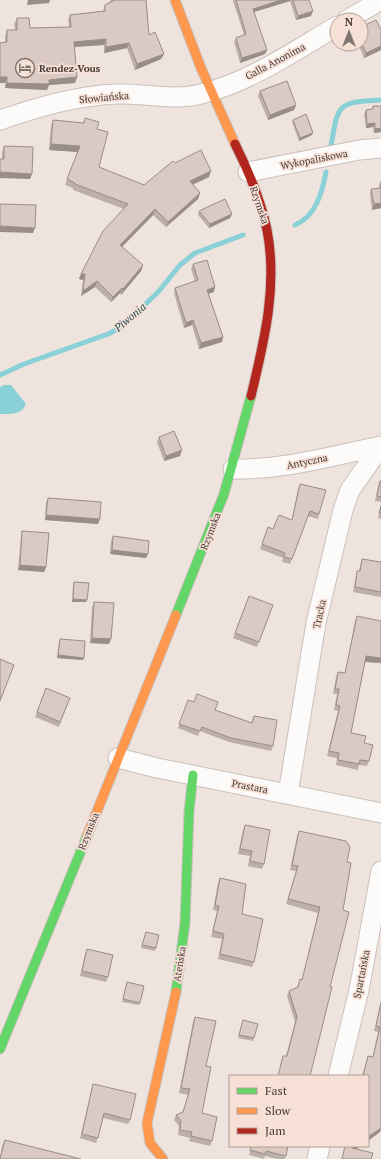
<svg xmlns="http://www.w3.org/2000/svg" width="381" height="1159" viewBox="0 0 381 1159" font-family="'PT Serif',serif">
<rect width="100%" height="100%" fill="#efe3de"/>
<path fill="#8ad1d7" d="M4 385H11L26 404C22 415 10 414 0 414V387Z"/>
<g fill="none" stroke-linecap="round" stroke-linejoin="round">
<path stroke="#8ad1d7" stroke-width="5" d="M331 146C338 103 338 102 381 100
M295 225C316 216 322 193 326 172
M0 375 24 364 108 334 122 327 159 291 180 265 195 253 243 235"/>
<defs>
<path id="street" d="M347 20 381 0
M0 120C38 107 75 96 116 94 144 93 174 101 201 94 250 82 294 51 337 26
M248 172 359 150 381 148
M233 469C283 470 332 456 381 446
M118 758 157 768 381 813
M288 794 316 623 343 510 350 490 381 446
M338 1076 359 990 381 871
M317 1159 320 1146"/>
<path id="fast" d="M176 615 224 494 251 396
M176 992 185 923 189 812 193 775
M0 1049 87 836"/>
<path id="slow" d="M175 0 201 68 235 144
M87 836 176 615
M163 1159 150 1143 147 1123 176 992"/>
<path id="jam" d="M235 144C249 172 261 200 267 230 278 286 264 342 251 396"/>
</defs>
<use href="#street" stroke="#cac0bc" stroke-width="21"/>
<use href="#fast" stroke="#cac0bc" stroke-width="11"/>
<use href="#slow" stroke="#cac0bc" stroke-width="11"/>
<use href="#jam" stroke="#cac0bc" stroke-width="11"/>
<use href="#street" stroke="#fdfbfa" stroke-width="19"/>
<use href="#fast" stroke="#63d668" stroke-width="9"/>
<use href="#slow" stroke="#ff974d" stroke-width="9"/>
<use href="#jam" stroke="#b3261e" stroke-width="9"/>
</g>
<path fill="#bcaea8" d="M110 0H146L149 35 164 54 161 59 135 70 127 48 104 53V45L74 47 77 77 75 83 49 85 47 90 5 88V83H0V43L5 42V36L7 30H15L14 24 17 18 30 28 69 27 68 20 70 15 103 11 105 5 110 2Z
M233 0H309L311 16 296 20 290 1 254 12 267 50 265 54 240 63 234 42 236 38 244 35 233 1Z
M361 27 381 30V50L364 58 358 44H361Z
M260 91 296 105 294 110 268 120 258 96Z
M373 106 381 132 374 133 373 127 366 128 364 114 366 110 372 109Z
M85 118 97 129 99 167 144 185 175 163 209 177 193 184 200 193 198 199 166 227 153 215 122 247 143 265 141 271 121 295 120 293 111 302 95 287 81 296 83 280 79 279 81 274 124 209 73 190V188L65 185 78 152 49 150 51 126 53 120 83 123Z
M293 120 312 135 299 141 292 122Z
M4 146 32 174 30 179 2 159V152Z
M381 180V208L372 210 370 194 371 189 379 188V185Z
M199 211 232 214 230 218 209 228 198 215Z
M193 264 214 292 208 293 223 337 222 342 199 349 192 325 184 328 174 293 175 288 195 281 191 269Z
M159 437 180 456 164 461 157 442Z
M380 481H381V502L375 501 378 486Z
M300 484 319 514 318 519 308 516 290 564 282 562 283 558 260 549 268 527 273 529 292 520 298 489Z
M48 498 98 524 45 520 46 503Z
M381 503V519L378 518Z
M22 531 46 567 44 572 18 570 21 536Z
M113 536 148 554 146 558 110 554 111 541Z
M362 559 381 562V597L353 592 356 576 357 571H359Z
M74 582 86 602H72L73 585Z
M249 596 273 605 257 647 233 638Z
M94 602 109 644 90 643 92 607Z
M357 616 365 662 351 733 364 743 369 761 367 766 359 765 358 770 336 765 337 758 327 756 338 711 334 710 337 694H333L336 677 338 672 345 673 355 621Z
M60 639 84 658 83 660 57 658 59 641Z
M46 688 70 698 59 727 35 717Z
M188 700 251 723 254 716 273 746 271 751 229 742 200 731 198 736 178 728Z
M245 825 264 864 262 869 248 866 250 856 238 854 243 830Z
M299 831 347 862 343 910 330 987 310 1076H278L283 1056H286L295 1022 287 996 289 991 297 987 300 979 302 980 318 913 286 904 296 871 290 870 297 836Z
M220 878 242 914 254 962 252 967 218 959 222 939 211 937 217 911 213 910 218 883Z
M146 932 156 948 155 951 141 948Z
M87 949 108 977 106 982 80 976 85 954Z
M127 982 140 1003 139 1005 122 1002Z
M381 1001V1128L380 1132 368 1076H362L368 1056 373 1057 378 1032 374 1031Z
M195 1017 206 1066 202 1113 212 1141 210 1146 189 1141 190 1138 178 1135 179 1126 174 1120 176 1115 183 1112 188 1095 179 1093 193 1022Z
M243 1020 254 1038 253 1041 238 1038Z
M93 1084 130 1120 128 1124 103 1118 96 1143 80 1138 92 1088Z
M5 1140 0 1159 2 1146Z
M251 1146H288L285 1159H277L265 1156 264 1159 249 1155Z"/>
<path fill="#998d88" d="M28 0H50L49 3 27 5Z
M281 0H291L290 1 251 13 253 9Z
M313 11 311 16 296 20 298 16Z
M106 39 104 45 72 47 74 42Z
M129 43 127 48 104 53 106 47Z
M381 46V50L364 58 366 53Z
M267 50 265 54 240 63 242 58Z
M164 54 161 59 135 70 137 64Z
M0 77H7L5 83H0Z
M77 77 75 83 49 85 47 90 5 88 7 83Z
M296 105 294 110 268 120 270 115Z
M375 123 373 127 366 128 367 124Z
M381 128V132L374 133 375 129Z
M313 133 312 135 299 141 300 138Z
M51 144 80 146 78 152 49 150Z
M211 171 209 177 188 187 190 181Z
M0 172 32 174 30 179 0 178Z
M200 193 198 199 166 227 168 222Z
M381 203V208L372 210 374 204Z
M155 209 153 215 118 251 120 245Z
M232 214 230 218 209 228 210 224Z
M0 226 35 228 33 233 0 232Z
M143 265 141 271 121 295 123 289Z
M81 274H85L83 280 79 279Z
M97 281 95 287 81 296 83 291Z
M215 287 214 292 205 295 207 290Z
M122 288 120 293 111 302 113 297Z
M193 320 192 325 184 328 186 323Z
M223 337 222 342 199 349 201 343Z
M182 450 180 456 164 461 166 456Z
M46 515 100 519 98 524 45 520Z
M112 550 148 554 146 558 110 554Z
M20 565 46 567 44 572 18 570Z
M73 599 87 600 86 602H72Z
M92 638 111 639 109 644 90 643Z
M58 655 84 658 83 660 57 658Z
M366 656 381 658V663L364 662Z
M381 1128 380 1132 368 1141V1137Z
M356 1146H361L351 1153 352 1148Z"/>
<path fill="#dbcac3" stroke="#998d88" d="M113 0H146L149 35 155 32 164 54 137 64 129 43 106 47V39L74 42 77 77 49 80V84L7 83V77H0V43L7 42V30H17V18H29L30 28 71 27 70 15 105 11V5L113 1Z
M236 0H281L253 9 267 50 242 58 236 38 246 34Z
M293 0H309L313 11 298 16Z
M376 20 381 30V46L366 53 361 42V27Z
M287 81 296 105 270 115 260 91Z
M373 106H381V128L375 129V123L367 124 366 110 373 109Z
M306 114 313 133 300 138 293 120Z
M85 118 99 122 97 129 108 132 99 167 144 185 173 161 175 163 201 150 211 171 190 181 200 193 168 222 155 209 120 245 143 265 123 289 122 288 113 297 97 281 83 291 85 274H81L103 231 128 204 75 184V183L67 179 80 146 51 144 53 120 84 123Z
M4 146 33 147 32 174 0 172V159H4Z
M381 188V203L374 204 371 189Z
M225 199 232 214 210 224 199 211Z
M0 204 36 205 35 228 0 226Z
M207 260 215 287 207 290 223 337 201 343 193 320 186 323 175 288 198 280 193 264Z
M174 431 182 450 166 456 159 437Z
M380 481H381V497L377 496Z
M300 484 326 490 319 514 310 511 292 559 284 557 285 553 262 544 268 527 273 529 279 515 292 520Z
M48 498 101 502 100 519 46 515Z
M381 506V513H379Z
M22 531 49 533 46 567 20 565Z
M113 536 149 541 148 554 112 550Z
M362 559 381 562V592L355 587 357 571H360Z
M74 582 89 583 87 600 73 599Z
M249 596 273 605 259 642 235 633Z
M94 602 114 603 111 639 92 638Z
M357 616 381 621V658L366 656 351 733 366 736 364 743 373 745 369 761 360 760 359 764 338 760 339 753 329 751 340 706 336 705 339 689H335L338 672 345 673Z
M60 639 85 641 84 658 58 655Z
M0 659 14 665 0 701Z
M46 688 70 698 60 722 37 712Z
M197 694 218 702 215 710 252 723 254 716 277 720 273 746 231 738 202 727 200 731 179 724 188 700 194 702Z
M245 825 270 830 264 864 250 861 252 851 240 849Z
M299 831 346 841 350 847 347 862 351 863 343 910 349 912 330 987H332L310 1076H278L283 1056H287L297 1017 289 991 298 987 300 979 302 980 320 907 288 899 298 866 292 865Z
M220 878 246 884 242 914 263 919 254 962 220 954 224 934 213 931 219 906 215 905Z
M146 932 159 935 156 948 142 945Z
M87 949 113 955 108 977 82 971Z
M127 982 144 986 140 1003 123 999Z
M381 1003V1128L368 1137V1076H363L368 1056 373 1057 380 1027 376 1026Z
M195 1017 216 1021 206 1066 211 1067 202 1113 217 1117 212 1141 191 1136 192 1132 180 1130 181 1121 176 1115 183 1112 190 1089 181 1088Z
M243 1020 258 1024 254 1038 239 1035Z
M93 1084 136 1094 130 1120 104 1113 98 1138 82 1134Z
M5 1140 81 1159H0Z
M251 1146H288L286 1156 266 1151 265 1154 250 1150Z
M345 1146H356L352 1148 373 1153 371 1159H342Z"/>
<defs>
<symbol id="hotel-ring" viewBox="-11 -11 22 22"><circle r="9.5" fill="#f7e0d6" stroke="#7f7571" stroke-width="1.5"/><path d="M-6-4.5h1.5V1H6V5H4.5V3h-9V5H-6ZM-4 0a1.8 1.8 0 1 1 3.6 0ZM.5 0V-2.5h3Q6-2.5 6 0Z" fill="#7f7571"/></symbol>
</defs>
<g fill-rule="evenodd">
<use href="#hotel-ring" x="14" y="57" width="22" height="22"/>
</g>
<g text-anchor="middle" stroke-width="3.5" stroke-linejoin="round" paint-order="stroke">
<g font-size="10" fill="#433a36" stroke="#f7e0d6">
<text transform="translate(275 61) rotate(-28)" y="4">Galla Anonima</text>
<text transform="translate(104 97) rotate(-5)" y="4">Słowiańska</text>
<text transform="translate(314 159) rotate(-11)" y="4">Wykopaliskowa</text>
<text transform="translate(260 205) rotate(71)" y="4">Rzymska</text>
<text transform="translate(307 461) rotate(-12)" y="4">Antyczna</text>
<text transform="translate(210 531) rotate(-69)" y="4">Rzymska</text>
<text transform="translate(319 614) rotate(-78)" y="4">Tracka</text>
<text transform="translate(250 786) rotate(11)" y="4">Prastara</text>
<text transform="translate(88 831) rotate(-68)" y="4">Rzymska</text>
<text transform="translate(179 964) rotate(-81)" y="4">Ateńska</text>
<text transform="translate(361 974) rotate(-79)" y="4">Spartańska</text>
</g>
<g font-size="10" font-weight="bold" fill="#433a36" stroke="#f7e0d6" text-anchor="start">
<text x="39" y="72">Rendez-Vous</text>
</g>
<g font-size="11" font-style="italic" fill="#1e4e53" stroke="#f7e0d6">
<text transform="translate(130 317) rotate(-40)" y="4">Piwonia</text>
</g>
</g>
<rect x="229" y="1075" width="140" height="72" fill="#f7e0d6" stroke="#af9e96"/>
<rect x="237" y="1088" width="20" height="6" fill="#63d668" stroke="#af9e96"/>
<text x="265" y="1095" font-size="12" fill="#433a36">Fast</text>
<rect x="237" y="1108" width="20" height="6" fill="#ff974d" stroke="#af9e96"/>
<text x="265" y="1115" font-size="12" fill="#433a36">Slow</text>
<rect x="237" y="1128" width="20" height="6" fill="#b3261e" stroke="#af9e96"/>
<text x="265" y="1135" font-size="12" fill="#433a36">Jam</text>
<g transform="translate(349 32)"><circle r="19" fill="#f7e0d6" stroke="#af9e96"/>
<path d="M0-3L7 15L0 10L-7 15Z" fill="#7f7571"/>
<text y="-6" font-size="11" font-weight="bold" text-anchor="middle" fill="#433a36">N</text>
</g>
</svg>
